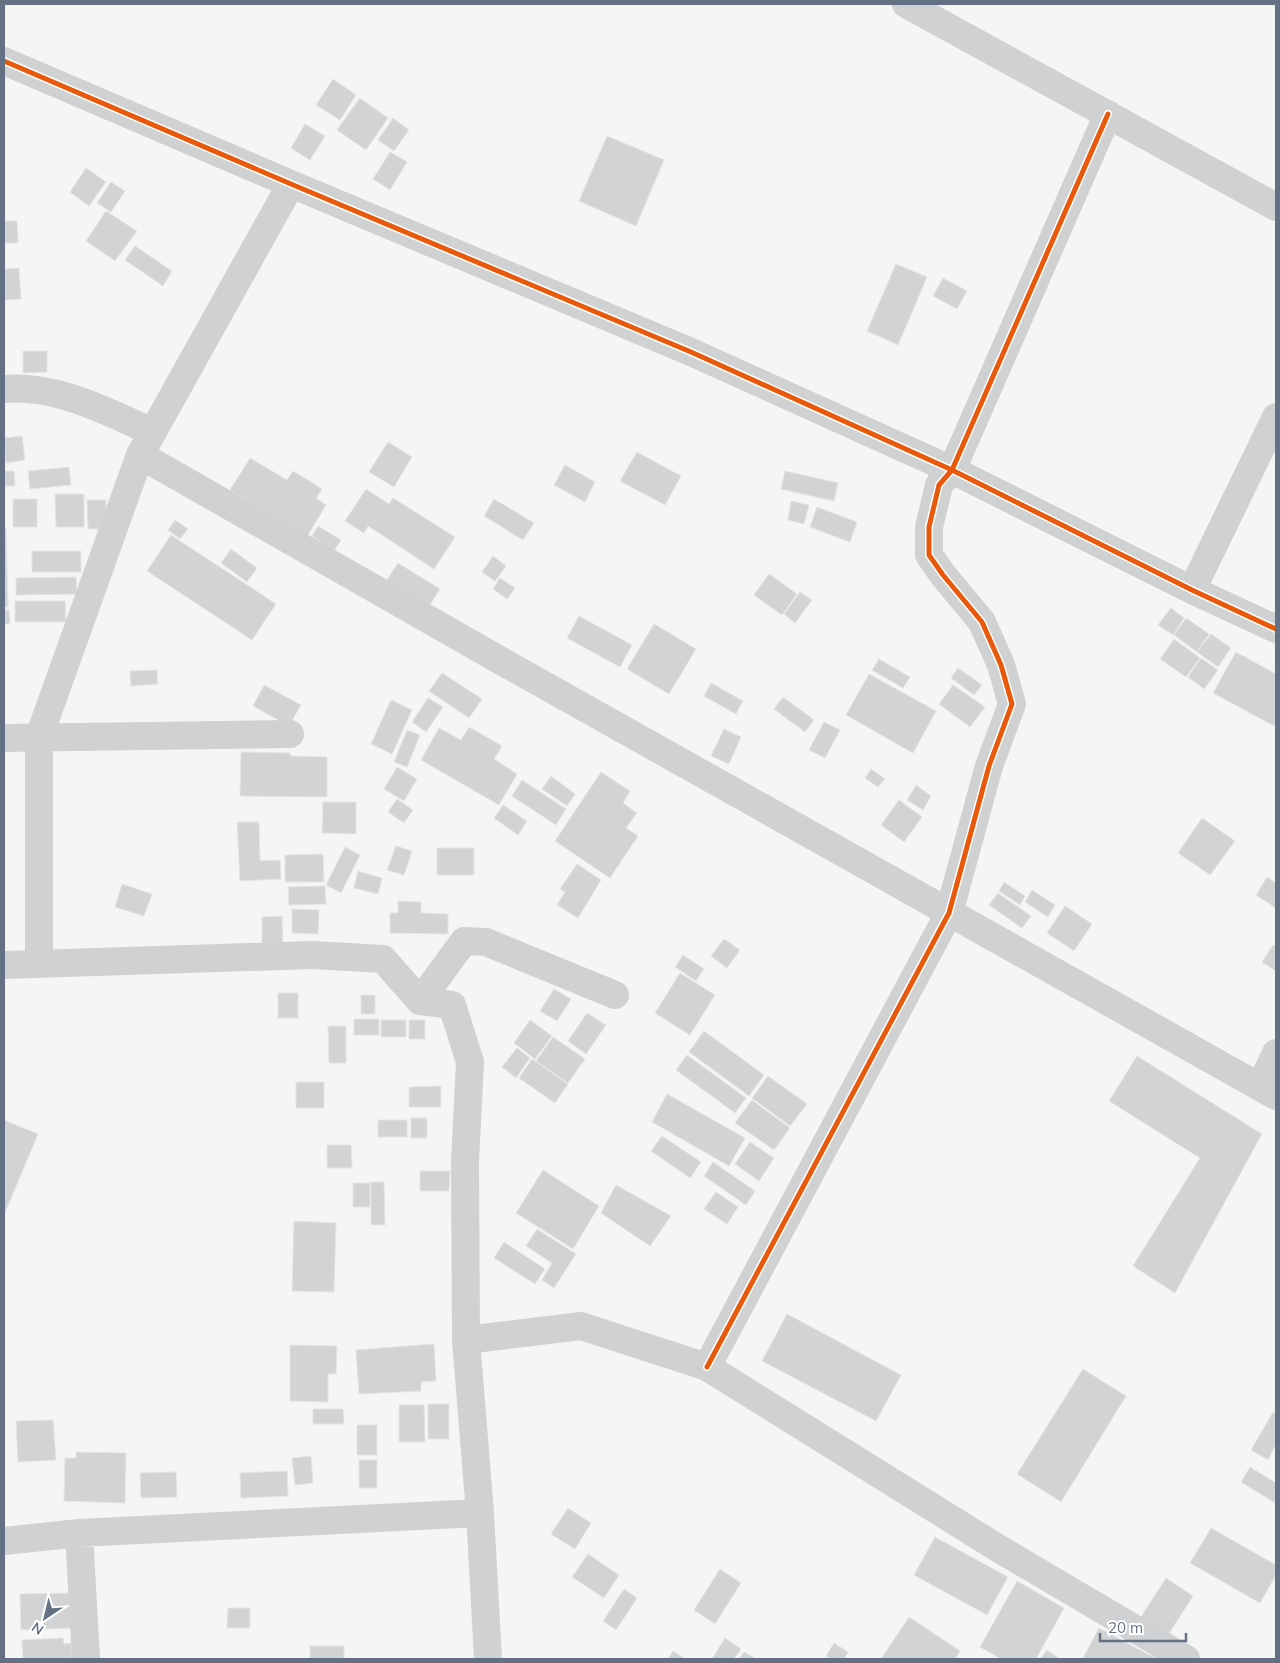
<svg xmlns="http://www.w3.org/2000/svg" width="1280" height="1663" viewBox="0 0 1280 1663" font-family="Mulish,sans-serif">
<rect width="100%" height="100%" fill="#f5f5f4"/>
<path fill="#d2d3d4" stroke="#e4e4e4" d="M333 79 356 95 340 120 316 105Z
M360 98 388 118 366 150 337 130Z
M393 118 409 130 394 151 378 140Z
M305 124 325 136 310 160 291 148Z
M607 136 664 160 636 226 579 201Z
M390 152 407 162 390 190 373 179Z
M86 168 106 182 89 206 70 192Z
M111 182 125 191 111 212 97 203Z
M106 211 137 231 115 261 86 241Z
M4 221H17L18 243H4Z
M135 246 172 271 163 286 125 260Z
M896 264 927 277 898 345 867 331Z
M19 268 21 299 4 300V269Z
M943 278 967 291 957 309 933 296Z
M23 351H47V372L23 373Z
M22 436 25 460 6 463 4 438Z
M388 442 412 457 394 487 369 472Z
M637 452 681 476 665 505 620 481Z
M250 458 287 480 293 471 322 489 316 498 326 505 307 537 230 490Z
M565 465 595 482 585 502 554 485Z
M69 467 71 485 30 489 28 471Z
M4 471H14L15 486H4Z
M785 471 838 483 834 501 781 489Z
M366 489 389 504 393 498 455 537 434 569 368 526 364 533 345 521Z
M55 494H84V527H56Z
M13 499H37V527H13Z
M494 499 534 523 523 540 484 516Z
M87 500H106V529H88Z
M791 501 809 505 804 524 788 520Z
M817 507 857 522 850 542 810 527Z
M175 520 188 529 180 539 168 530Z
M318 526 341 540 334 551 312 536Z
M4 528H6L8 607H4Z
M171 535 276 604 252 640 147 571Z
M231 549 257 568 247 582 221 563Z
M32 551H81V572H32Z
M493 556 506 566 495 581 482 572Z
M398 563 440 589 429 606 387 580Z
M769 574 797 594 782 615 754 595Z
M76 577 77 594 16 595V578Z
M500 578 515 588 507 599 493 589Z
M800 592 812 600 795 623 784 614Z
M15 601H65L66 622H15Z
M1171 608 1184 618 1173 635 1158 625Z
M4 610H9L10 624H4Z
M579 616 632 645 620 667 567 638Z
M1186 618 1209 634 1197 652 1174 635Z
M654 624 696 649 669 694 627 669Z
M1211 634 1231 648 1218 667 1197 652Z
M1174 639 1200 658 1186 677 1160 659Z
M1236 652 1276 674V722L1274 726 1213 693Z
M1201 658 1218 670 1204 689 1188 677Z
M879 659 910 677 903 688 872 670Z
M958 668 982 685 974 695 951 678Z
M157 670 158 684 131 686 130 671Z
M442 673 482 699 469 718 429 691Z
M869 674 936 711 913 753 846 715Z
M711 683 743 701 736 714 704 696Z
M264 685 301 705 289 726 253 706Z
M953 685 985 707 970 727 939 704Z
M783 697 814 720 805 732 774 709Z
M428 698 443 707 426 732 412 722Z
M391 700 412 710 392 754 371 744Z
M824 722 840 730 825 758 809 750Z
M469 727 502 746 494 759 517 774 499 805 421 760 439 728 461 740Z
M724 729 741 737 729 764 711 756Z
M407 730 420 735 407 767 394 762Z
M241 752 290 753 291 756 327 757V797L240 796Z
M397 767 417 779 404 801 384 789Z
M871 769 885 779 878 787 865 778Z
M601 772 630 791 623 803 637 813 626 828 638 836 610 878 555 841Z
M551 776 575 794 567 806 542 789Z
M522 780 566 809 556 825 512 796Z
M916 785 931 796 923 810 907 800Z
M397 799 413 810 404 823 388 812Z
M899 800 922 817 904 842 881 825Z
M323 802H356V834L322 833Z
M503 805 527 821 518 835 494 818Z
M1202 818 1235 841 1210 875 1178 853Z
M237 822H259L260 861 280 860 281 879 240 881Z
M396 846 412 851 404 875 387 870Z
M345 847 360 855 341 893 326 885Z
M437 848H474V875H437Z
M323 854 324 882H285V855Z
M577 864 601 880 578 918 557 905 565 892 560 889Z
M358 871 382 878 378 894 354 888Z
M1267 877 1276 883V908L1256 895Z
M1004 882 1025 896 1020 905 999 891Z
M122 884 152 894 144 916 115 907Z
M325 886 326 904 289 905 288 887Z
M1032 890 1055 905 1048 917 1025 902Z
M998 893 1031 916 1022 928 989 905Z
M398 901 421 902V913L448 914V934L390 933V913H398Z
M1065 906 1092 924 1074 951 1047 933Z
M292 909 319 910 318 934 292 933Z
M282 916 283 945H262V917Z
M724 939 740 950 727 968 711 956Z
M1273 945 1276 947V971L1262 962Z
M683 955 704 969 696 981 675 967Z
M680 973 715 995 690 1035 655 1013Z
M554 989 571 999 557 1021 540 1011Z
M278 993H298V1018H278Z
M361 995H375V1014H361Z
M587 1013 606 1025 586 1054 568 1041Z
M354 1019H379V1035H354Z
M381 1020H406V1037H381Z
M409 1020H425V1039H409Z
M530 1020 552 1036 535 1059 514 1043Z
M328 1026H346V1063H329Z
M704 1031 764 1075 749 1096 689 1052Z
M553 1037 585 1059 568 1083 536 1061Z
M517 1048 530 1058 516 1078 502 1067Z
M687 1055 746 1098 735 1113 676 1070Z
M1137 1056 1262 1134 1175 1293 1133 1266 1200 1158 1109 1101Z
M532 1059 568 1084 555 1103 519 1078Z
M768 1076 807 1104 790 1126 752 1098Z
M296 1082H324V1108H296Z
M441 1086V1107H409V1087Z
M667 1094 745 1138 729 1166 652 1122Z
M752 1100 790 1128 774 1150 735 1123Z
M411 1118H427V1138H411Z
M4 1120 38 1134 4 1215Z
M378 1120H407V1137H378Z
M662 1136 701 1162 690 1178 651 1151Z
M750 1142 774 1158 759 1181 735 1164Z
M327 1145H351L352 1168H327Z
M713 1162 755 1191 746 1205 704 1176Z
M543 1170 599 1206 573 1249 516 1213Z
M420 1171H450L449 1191H420Z
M371 1182H384L385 1225H371Z
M353 1183H370V1207H353Z
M616 1185 671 1216 650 1246 601 1213Z
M716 1192 738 1207 727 1224 704 1209Z
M294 1221 336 1223 334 1292 292 1291Z
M537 1229 576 1254 554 1288 542 1280 552 1263 526 1246Z
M504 1242 545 1269 535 1284 494 1258Z
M787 1314 901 1375 876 1421 762 1361Z
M434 1344 436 1381 421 1382V1391L359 1394 356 1350Z
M290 1345 337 1346 336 1374H328V1402L290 1401Z
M1083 1369 1126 1396 1061 1502 1017 1474Z
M428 1404H449V1439H428Z
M399 1405H424L425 1442H399Z
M313 1409H343L344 1424H313Z
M1273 1412 1276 1414V1444L1268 1460 1251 1450Z
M53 1420 56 1460 18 1462 16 1421Z
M357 1425H377V1455H357Z
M76 1452 126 1453 125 1503 64 1501 65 1458H76Z
M311 1456 313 1483 295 1485 292 1458Z
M359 1460H377V1488H359Z
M1250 1467 1276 1483 1275 1503 1241 1482Z
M287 1471 288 1496 241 1498 240 1473Z
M176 1472 177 1497 141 1498 140 1473Z
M568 1508 591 1523 575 1549 551 1534Z
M1211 1528 1276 1565V1575L1260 1603 1190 1563Z
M935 1537 1008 1577 987 1615 914 1575Z
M588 1554 619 1575 604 1598 572 1577Z
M720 1569 741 1583 715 1624 694 1610Z
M1166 1578 1193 1596 1166 1638 1139 1620Z
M1017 1581 1064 1608 1036 1659H1001L980 1647Z
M624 1589 637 1598 616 1630 603 1621Z
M71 1593 72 1628 21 1630 20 1594Z
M228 1608H250V1628H227Z
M909 1617 960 1651 955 1659H881Z
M1099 1628 1157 1659H1085L1083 1658Z
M63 1638 64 1644 71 1643 72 1659H23L22 1640Z
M725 1638 741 1649 734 1659H712Z
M834 1643 848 1652 844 1659H831L826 1656Z
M310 1646H344V1659H310Z
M1047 1650 1060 1659H1040Z
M673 1651 685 1659H668Z
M744 1652 756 1659H739Z"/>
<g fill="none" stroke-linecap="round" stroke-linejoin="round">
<path stroke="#d0d1d2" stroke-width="28" d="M906 4 1276 207
M4 61 291 184 691 352 952 470 1192 590 1276 629
M4 389C58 385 105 411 153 432
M140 455 496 658 1276 1096
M1192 590 1276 417
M4 738 290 734
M39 963V737L140 455 291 184
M4 965 313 955 383 959 420 1001 452 1005 470 1062 465 1162 466 1340 480 1513 488 1659
M420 1001 464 941 486 942 615 995
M1260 1087 1276 1053
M466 1340 581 1326 707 1367 1001 1550 1186 1659
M707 1367 949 913 989 766 1012 704 1001 665 982 622 943 575 929 555V527L939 485 952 470 1108 114
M79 1533 86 1659
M4 1541 79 1533 480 1513"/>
<defs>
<path id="cycleway" d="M4 61 291 184 691 352 952 470 1192 590 1276 629
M707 1367 949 913 989 766 1012 704 1001 665 982 622 943 575 929 555V527L939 485 952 470 1108 114"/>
</defs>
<use href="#cycleway" stroke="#fff" stroke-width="8"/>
<use href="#cycleway" stroke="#e8590c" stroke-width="5"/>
</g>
<rect width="1280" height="1663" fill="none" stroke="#647185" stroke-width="10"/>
<g transform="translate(45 1618) rotate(215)" stroke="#ffffff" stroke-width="4" paint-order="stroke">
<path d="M0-4L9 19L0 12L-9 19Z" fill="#647185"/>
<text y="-8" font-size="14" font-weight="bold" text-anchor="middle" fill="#647185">N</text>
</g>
<path d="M1100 1633v8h86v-8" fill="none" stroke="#647185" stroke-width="2.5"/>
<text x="1108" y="1633" font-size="15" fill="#647185" stroke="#ffffff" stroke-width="4" paint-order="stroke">20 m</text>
</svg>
